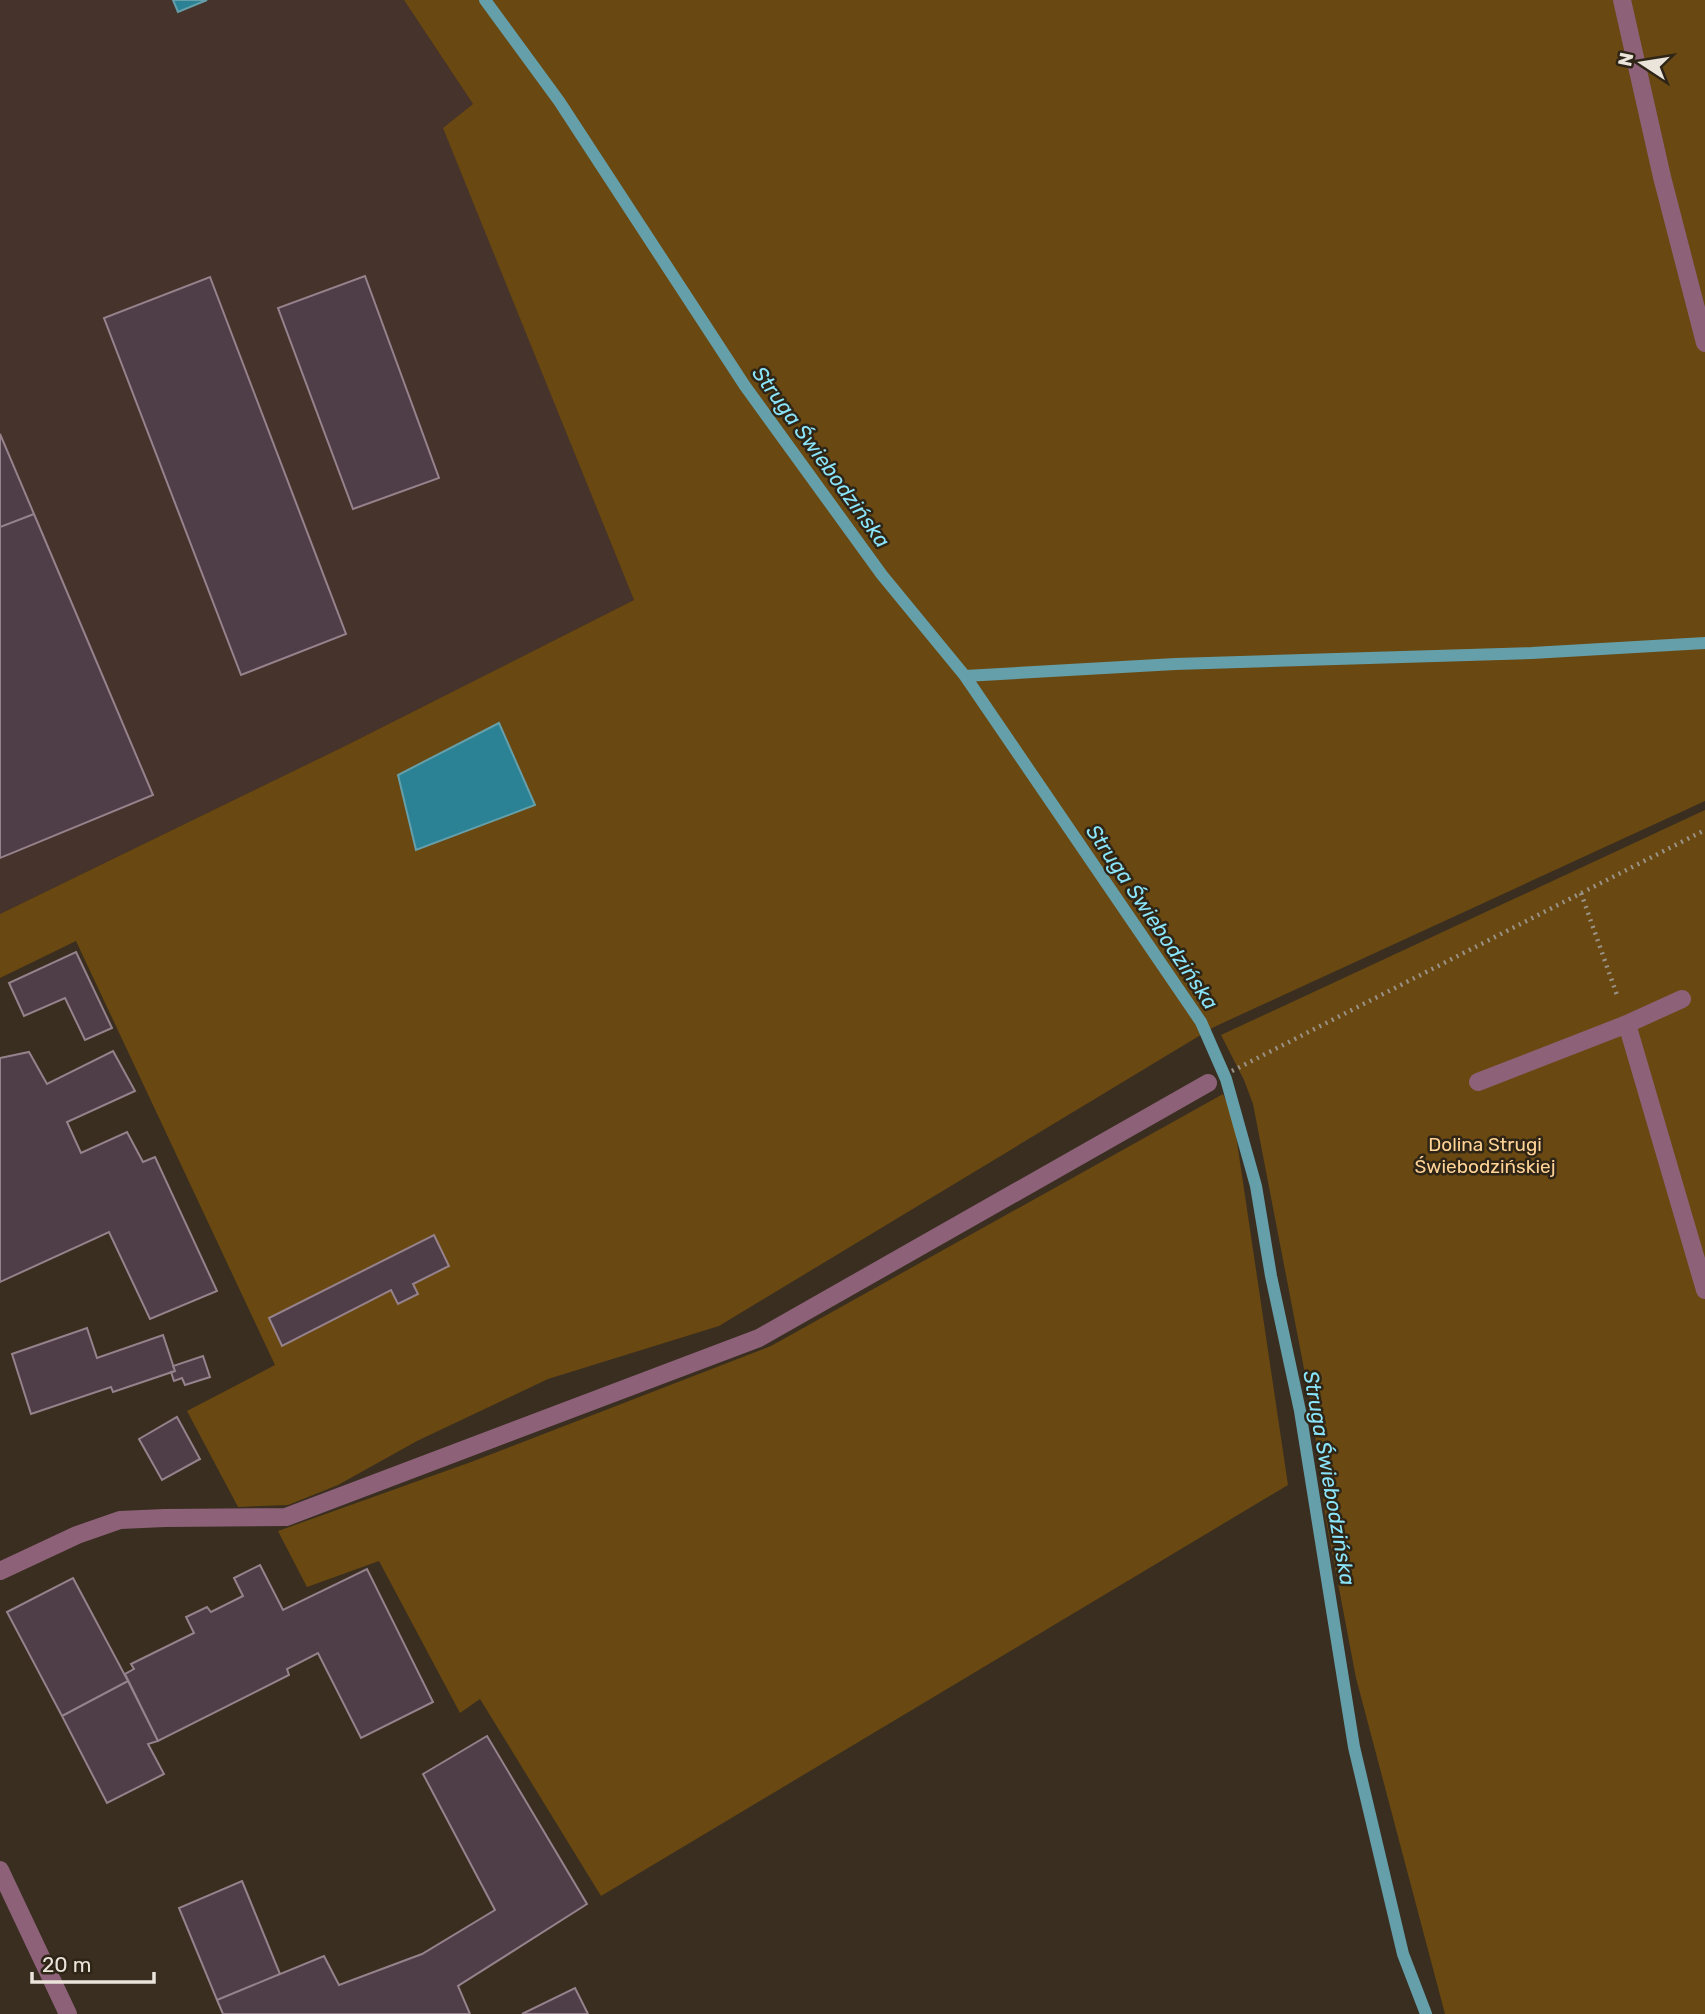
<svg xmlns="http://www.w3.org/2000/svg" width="1705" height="2014" viewBox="0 0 1705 2014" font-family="Rubik,sans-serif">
<rect width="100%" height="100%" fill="#392e20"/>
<path fill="#46332c" d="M0 0H173L179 12 207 0H404L473 104 444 129 634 600 347 745 0 914Z"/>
<path fill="#694811" d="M404 0H1705V801L1214 1027 719 1326 548 1379 417 1441 338 1485 288 1505 238 1507 187 1411 275 1365 76 941 0 978V914L347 745 634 600 443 128 473 104Z
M1705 810V2014H1445L1356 1678 1326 1520 1311 1405 1253 1104 1244 1080 1221 1035Z
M1223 1094 1233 1115 1288 1485 601 1896 480 1699 460 1713 379 1561 307 1587 281 1537 278 1531 471 1462 771 1346Z"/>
<path fill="#2c8295" stroke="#659faa" stroke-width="2" d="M173 0H207L178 12Z
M499 723 535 805 416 850 398 775Z"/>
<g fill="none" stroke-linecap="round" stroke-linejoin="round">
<path stroke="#659faa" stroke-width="12" d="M485 0 559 101 745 386 882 575 965 676 1201 1022 1226 1079 1256 1186 1271 1276 1300 1411 1354 1747 1403 1954 1426 2014
M965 676 1175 664 1532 653 1705 643"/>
</g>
<path fill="#4f3e47" stroke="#96828c" stroke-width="2" d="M365 276 439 478 353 509 278 308Z
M210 277 346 634 241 675 104 318Z
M0 434 34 514 0 527Z
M34 514 153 795 0 858V527Z
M76 952 112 1028 85 1040 65 998 24 1016 9 983Z
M113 1051 135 1091 67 1122 81 1153 127 1132 143 1162 155 1157 217 1291 150 1319 109 1232 0 1282V1058L29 1052 47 1084Z
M434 1235 449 1266 413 1284 418 1294 398 1304 391 1290 282 1346 269 1318Z
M87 1328 97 1358 163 1335 175 1371 113 1392 111 1387 31 1414 12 1354Z
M203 1356 210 1377 185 1385 182 1378 174 1381 171 1372 175 1371 173 1366Z
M177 1417 200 1459 162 1480 139 1439Z
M260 1565 283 1610 367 1569 433 1702 361 1738 318 1653 287 1669 289 1675 158 1741 125 1674 134 1669 131 1664 194 1633 186 1617 207 1607 211 1612 243 1596 234 1578Z
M73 1578 128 1681 62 1716 7 1612Z
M128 1681 158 1741 148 1744 164 1774 107 1803 62 1716Z
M487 1736 587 1904 458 1986 470 2014H223L217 2000 324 1956 339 1985 422 1954 495 1910 423 1774Z
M242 1881 280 1974 217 2000 179 1908Z
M575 1988 588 2014H522Z"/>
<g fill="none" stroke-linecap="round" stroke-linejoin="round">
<path stroke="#9a9286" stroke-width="4.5" stroke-dasharray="2 5" stroke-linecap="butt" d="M1581 893 1618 998
M1232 1071 1705 830"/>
<path stroke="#8d6178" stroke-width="18" d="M1622 0 1662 177 1705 343
M1627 1024 1705 1290
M1478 1082 1627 1024 1682 999
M165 1518 286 1517 759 1338 1208 1083"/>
<path stroke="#8d6178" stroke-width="18" d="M0 1571 77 1535 120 1520 165 1518"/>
<path stroke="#8d6178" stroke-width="18" d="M0 1870 68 2014"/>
</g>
<g text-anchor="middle" stroke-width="5" stroke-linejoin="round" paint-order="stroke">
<g font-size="19" fill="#ffd396" stroke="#2f2517">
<text x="1485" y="1151">Dolina Strugi<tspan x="1485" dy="22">Świebodzińskiej</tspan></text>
</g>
<g font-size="21" font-style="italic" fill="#8ae5fa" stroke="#2f2517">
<text transform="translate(821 457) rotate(54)" y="7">Struga Świebodzińska</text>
<text transform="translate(1152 917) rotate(56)" y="7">Struga Świebodzińska</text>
<text transform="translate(1329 1478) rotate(80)" y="7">Struga Świebodzińska</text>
</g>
</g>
<g transform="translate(1642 63) rotate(282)" stroke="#2f2517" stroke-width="5" paint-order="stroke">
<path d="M0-5L12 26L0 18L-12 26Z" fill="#eae4db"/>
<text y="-10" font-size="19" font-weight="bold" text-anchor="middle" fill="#eae4db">N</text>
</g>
<path d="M32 1972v10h122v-10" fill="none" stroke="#eae4db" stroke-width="3.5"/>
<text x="42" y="1972" font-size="21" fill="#eae4db" stroke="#2f2517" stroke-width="5" paint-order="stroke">20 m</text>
</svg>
